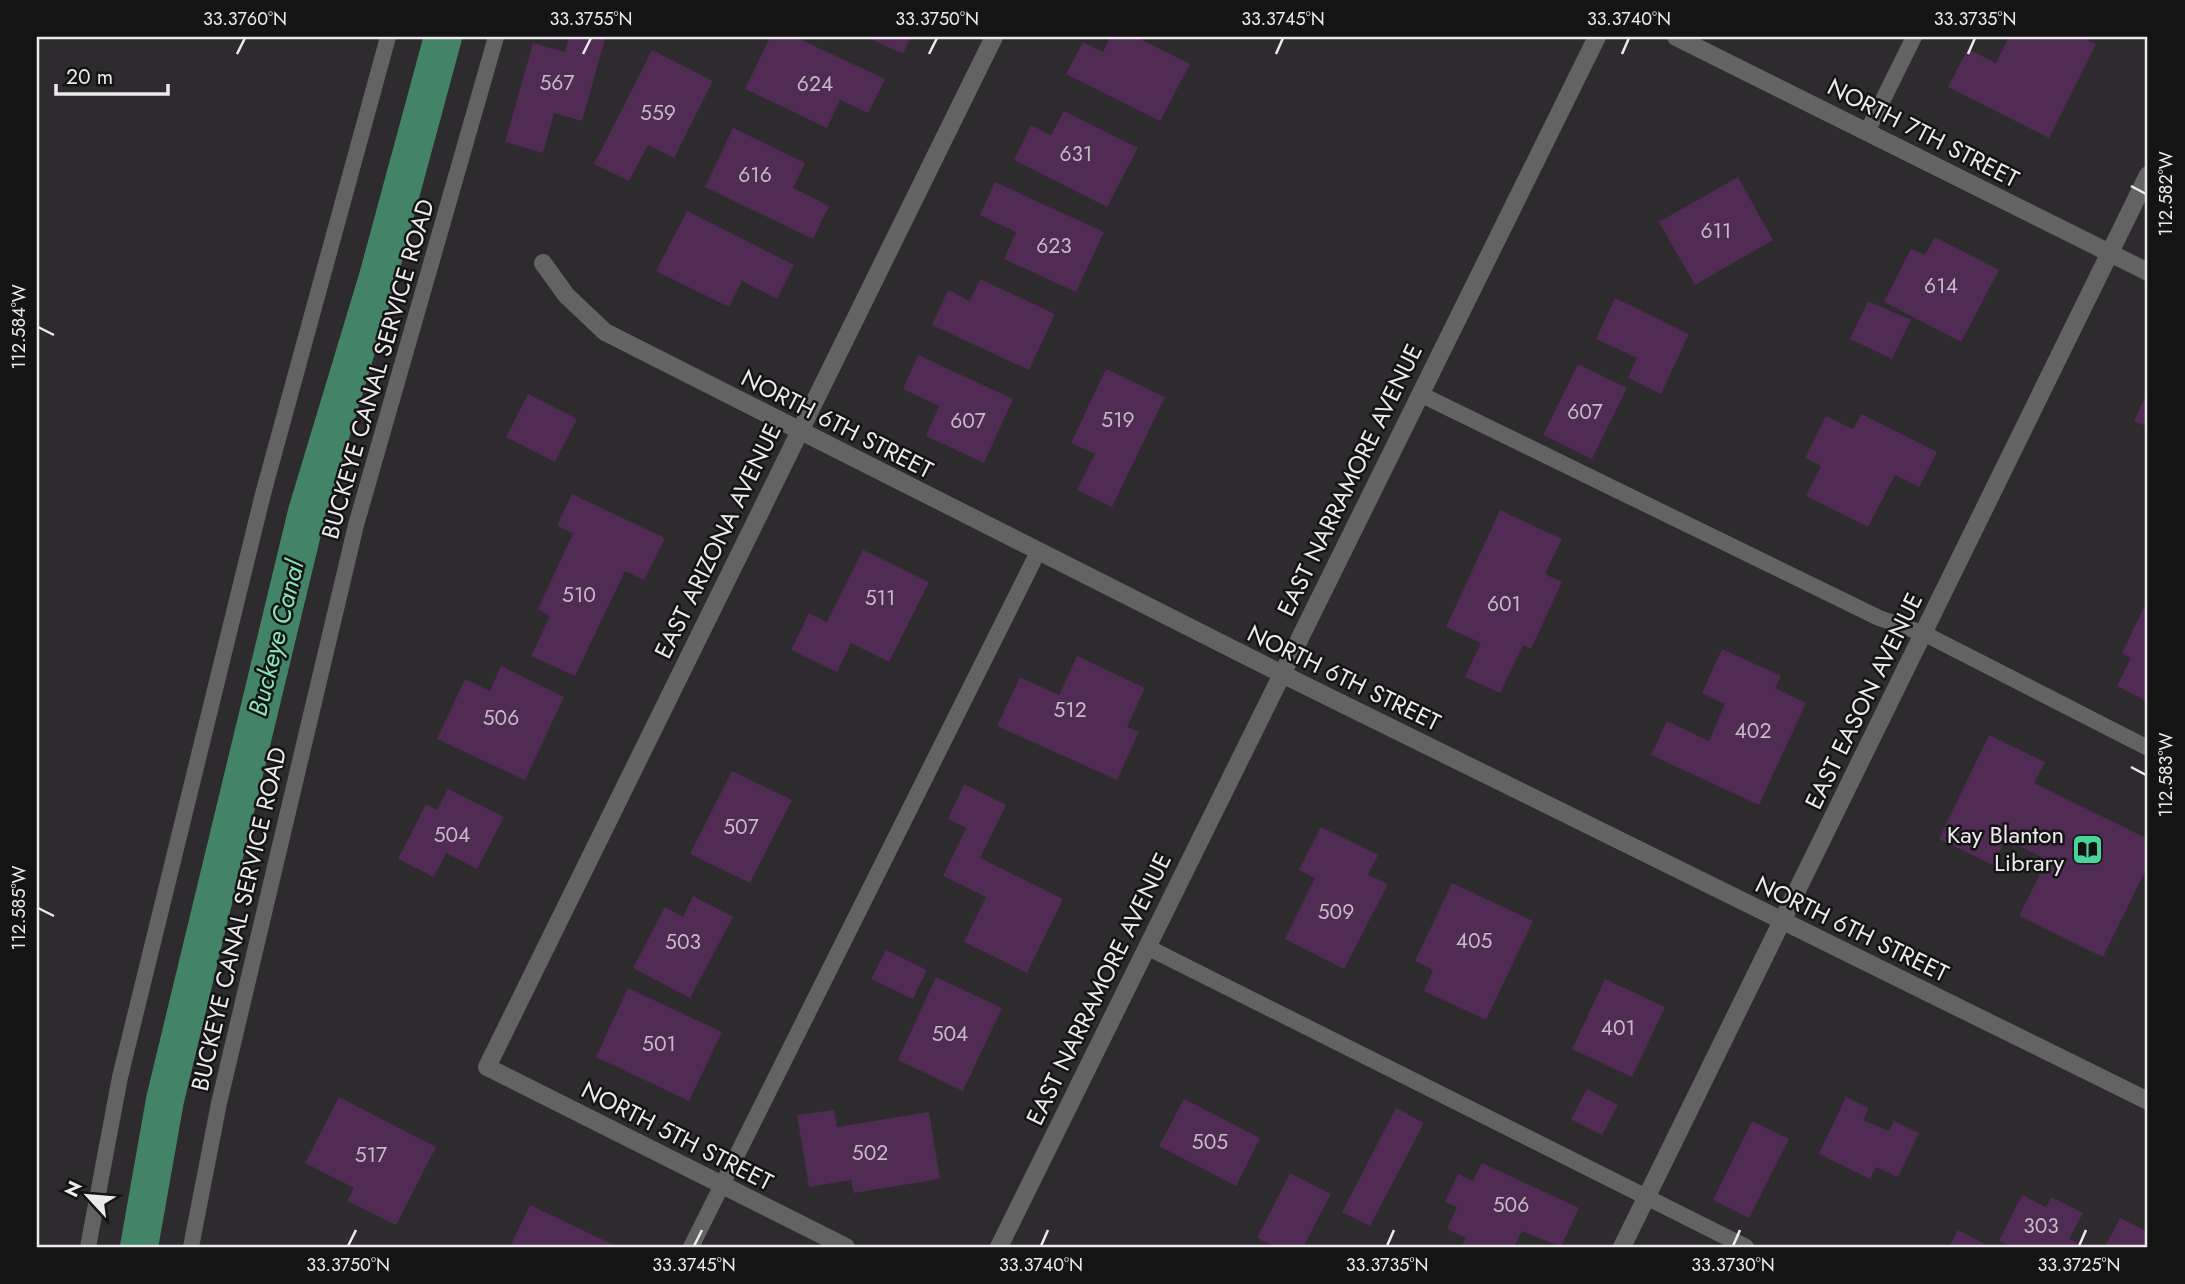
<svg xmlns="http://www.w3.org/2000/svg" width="2185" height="1284" viewBox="0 0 2185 1284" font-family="Jost,sans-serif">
<rect width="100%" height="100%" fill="#2e2b2e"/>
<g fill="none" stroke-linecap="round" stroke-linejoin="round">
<path stroke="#438467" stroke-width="38" d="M139 1247 165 1100 307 512 378 277 443 37"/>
</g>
<path fill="#502b53" d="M569 37 605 39 582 121 554 113 543 153 505 142 533 43 565 52Z
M770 37H795L885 79 868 113 840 100 827 128 745 89Z
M866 37H911L903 54Z
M1110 37H1136L1190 64 1160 121 1066 74 1083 42 1103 52Z
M2009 37H2081L2096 44 2049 138 1948 87 1968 49 1996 63Z
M652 50 713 81 674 158 648 145 629 181 594 164Z
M1064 111 1138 148 1107 207 1014 160 1031 125 1051 135Z
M733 128 805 163 793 188 829 206 813 239 705 187Z
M1738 177 1773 240 1695 285 1659 222Z
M995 182 1104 232 1076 292 1004 259 1016 232 980 215Z
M687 211 794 265 777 299 742 281 729 307 656 271Z
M1935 237 1999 270 1961 342 1884 302 1911 249 1925 255Z
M980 279 1055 314 1029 370 932 325 948 290 970 301Z
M1615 298 1689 334 1661 394 1628 378 1637 358 1596 339Z
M1868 301 1911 320 1892 359 1850 339Z
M918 355 1013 399 984 463 926 436 939 406 903 389Z
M1578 364 1627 388 1592 459 1543 435Z
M1106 369 1165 397 1112 507 1077 490 1095 454 1071 443Z
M2148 391V427L2134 421Z
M528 394 577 419 555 462 506 437Z
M1861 414 1937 452 1919 487 1895 475 1868 527 1806 496 1821 466 1805 458 1826 416 1853 429Z
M572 494 665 538 644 580 625 571 575 676 531 656 550 616 538 609 573 533 557 526Z
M1500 510 1562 539 1545 574 1562 582 1531 649 1523 645 1500 693 1465 677 1481 643 1446 627Z
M863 550 929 582 889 662 851 643 837 672 791 650 809 613 827 622Z
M2148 599V702L2117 686 2131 658 2122 653Z
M1722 649 1781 676 1775 688 1806 703 1759 805 1651 755 1667 721 1709 741 1725 704 1702 693Z
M1077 656 1145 688 1127 727 1139 732 1117 780 997 726 1020 677 1059 695Z
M501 666 564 697 525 780 437 739 465 679 490 691Z
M1989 735 2045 762 2034 783 2148 839V865L2103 957 2019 916 2047 860 2006 839 1993 865 1939 839Z
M732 771 792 800 750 883 690 854Z
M964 784 1006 805 980 858 1063 899 1027 973 964 942 986 897 943 876 966 828 948 819Z
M448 789 504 817 477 869 446 853 434 877 398 859 426 804 437 810Z
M1321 827 1378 855 1368 875 1388 884 1344 969 1285 939 1315 878 1299 870Z
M1452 883 1533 921 1486 1020 1424 991 1433 970 1415 961Z
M693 896 733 917 690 998 633 968 665 907 683 917Z
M886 950 927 970 913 999 871 979Z
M936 977 1002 1008 963 1091 898 1060Z
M1605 979 1665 1007 1632 1077 1572 1049Z
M628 988 722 1032 689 1101 596 1057Z
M1587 1089 1618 1105 1602 1135 1571 1119Z
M339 1097 436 1147 396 1225 347 1201 354 1188 305 1163Z
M1846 1097 1869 1108 1863 1120 1889 1131 1894 1121 1919 1133 1898 1177 1876 1167 1870 1179 1819 1154Z
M1184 1099 1260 1138 1236 1186 1159 1146Z
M1396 1108 1424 1123 1370 1226 1342 1212Z
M834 1110 837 1127 929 1112 940 1179 854 1193 851 1180 809 1187 797 1115Z
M1752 1121 1789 1139 1749 1218 1713 1200Z
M1482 1163 1579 1208 1561 1247 1522 1231 1514 1247H1461L1466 1238 1447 1229 1457 1207 1445 1202 1458 1174 1473 1181Z
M1290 1173 1331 1194 1303 1247H1275L1257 1238Z
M2022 1195 2046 1207 2051 1197 2083 1213 2069 1239 2086 1247H2011L1999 1241Z
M530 1205 618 1247H510Z
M2120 1218 2148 1232V1247H2105Z
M1958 1230 1985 1244 1983 1247H1949Z"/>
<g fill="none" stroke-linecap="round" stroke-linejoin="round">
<path stroke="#646364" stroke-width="16" d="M1867 132 1914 37
M1420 394 1879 618 1925 634 2148 748
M1147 947 1746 1247
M88 1247 120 1077 263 494 388 37
M191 1247 219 1103 356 525 496 37
M691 1247 1038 552"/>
<path stroke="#646364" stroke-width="18" d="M1676 37 2148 272
M543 263 566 295 605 332 1282 674 2148 1101
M846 1247 487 1067 994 37
M999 1247 1597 37
M1622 1247 2148 175"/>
</g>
<path fill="none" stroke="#eceaec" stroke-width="2.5" d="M237 54 245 38M583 54 591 38M929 54 937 38M1276 54 1283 38M1622 54 1629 38M1968 54 1975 38M2131 186 2146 194M38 327 54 335M2131 767 2146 775M38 908 54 916M348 1246 356 1230M694 1246 702 1230M1041 1246 1048 1230M1387 1246 1394 1230M1733 1246 1740 1230M2079 1246 2086 1230"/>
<defs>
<symbol id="library-square" viewBox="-11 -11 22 22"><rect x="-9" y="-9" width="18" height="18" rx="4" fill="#49d49c" stroke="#151415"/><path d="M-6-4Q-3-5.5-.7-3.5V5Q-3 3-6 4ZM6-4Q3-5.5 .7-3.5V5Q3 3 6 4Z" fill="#111"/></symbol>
</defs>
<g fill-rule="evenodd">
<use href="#library-square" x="2070" y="832" width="35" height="35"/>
</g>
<g text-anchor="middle" stroke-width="5" stroke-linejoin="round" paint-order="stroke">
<g font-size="21" fill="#c5bac6">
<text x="557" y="90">567</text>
<text x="815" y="91">624</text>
<text x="658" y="120">559</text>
<text x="1076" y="161">631</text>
<text x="755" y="182">616</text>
<text x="1716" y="238">611</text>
<text x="1054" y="253">623</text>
<text x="1941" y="293">614</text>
<text x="1585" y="419">607</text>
<text x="1118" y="427">519</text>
<text x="968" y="428">607</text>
<text x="579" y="602">510</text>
<text x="880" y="605">511</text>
<text x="1504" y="611">601</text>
<text x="1070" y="717">512</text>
<text x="501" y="725">506</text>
<text x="1753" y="738">402</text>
<text x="741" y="834">507</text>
<text x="452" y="842">504</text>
<text x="1336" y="919">509</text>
<text x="1474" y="948">405</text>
<text x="683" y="949">503</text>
<text x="1618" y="1035">401</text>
<text x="950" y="1041">504</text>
<text x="659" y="1051">501</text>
<text x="1210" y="1149">505</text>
<text x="870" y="1160">502</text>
<text x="371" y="1162">517</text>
<text x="1511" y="1212">506</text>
<text x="2041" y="1233">303</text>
</g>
<g font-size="24" fill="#eceaec" stroke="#151415">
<text transform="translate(1923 133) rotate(27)" y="8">NORTH 7TH STREET</text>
<text transform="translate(378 369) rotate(-74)" y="8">BUCKEYE CANAL SERVICE ROAD</text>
<text transform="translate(837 424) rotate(27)" y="8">NORTH 6TH STREET</text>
<text transform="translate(1350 480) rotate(-64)" y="8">EAST NARRAMORE AVENUE</text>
<text transform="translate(718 541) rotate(-64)" y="8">EAST ARIZONA AVENUE</text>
<text transform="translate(1344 678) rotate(26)" y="8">NORTH 6TH STREET</text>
<text transform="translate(1864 701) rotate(-64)" y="8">EAST EASON AVENUE</text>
<text transform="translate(239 919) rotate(-77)" y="8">BUCKEYE CANAL SERVICE ROAD</text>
<text transform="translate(1852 929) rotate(26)" y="8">NORTH 6TH STREET</text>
<text transform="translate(1099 989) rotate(-64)" y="8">EAST NARRAMORE AVENUE</text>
<text transform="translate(677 1136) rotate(27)" y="8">NORTH 5TH STREET</text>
</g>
<g font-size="24" fill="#eceaec" stroke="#151415" text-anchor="end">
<text x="2064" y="843">Kay Blanton<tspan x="2064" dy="28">Library</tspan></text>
</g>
<g font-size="26" font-style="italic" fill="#86e6ba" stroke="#151415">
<text transform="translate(276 638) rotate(-76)" y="9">Buckeye Canal</text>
</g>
</g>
<rect width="2185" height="1284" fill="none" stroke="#151415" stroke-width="77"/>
<g transform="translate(88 1196) rotate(296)" stroke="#151415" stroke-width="5" paint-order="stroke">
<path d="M0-5L12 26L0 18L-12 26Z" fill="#eceaec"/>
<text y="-10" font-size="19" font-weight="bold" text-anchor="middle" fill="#eceaec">N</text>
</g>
<path d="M56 84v10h112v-10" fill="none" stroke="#eceaec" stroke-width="3.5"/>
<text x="66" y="84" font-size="21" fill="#eceaec" stroke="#151415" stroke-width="5" paint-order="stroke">20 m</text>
<rect x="38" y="38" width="2108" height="1208" fill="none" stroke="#eceaec" stroke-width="2.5"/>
<g font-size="18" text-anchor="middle" fill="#eceaec">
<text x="245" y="25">33.3760°N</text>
<text x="591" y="25">33.3755°N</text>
<text x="937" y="25">33.3750°N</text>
<text x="1283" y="25">33.3745°N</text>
<text x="1629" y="25">33.3740°N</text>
<text x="1975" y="25">33.3735°N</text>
<text transform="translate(2166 194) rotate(-90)" y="6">112.582°W</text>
<text transform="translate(19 327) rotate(-90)" y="6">112.584°W</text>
<text transform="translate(2166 775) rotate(-90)" y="6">112.583°W</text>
<text transform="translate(19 908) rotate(-90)" y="6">112.585°W</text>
<text x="348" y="1271">33.3750°N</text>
<text x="694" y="1271">33.3745°N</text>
<text x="1041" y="1271">33.3740°N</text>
<text x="1387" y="1271">33.3735°N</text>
<text x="1733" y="1271">33.3730°N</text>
<text x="2079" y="1271">33.3725°N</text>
</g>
</svg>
